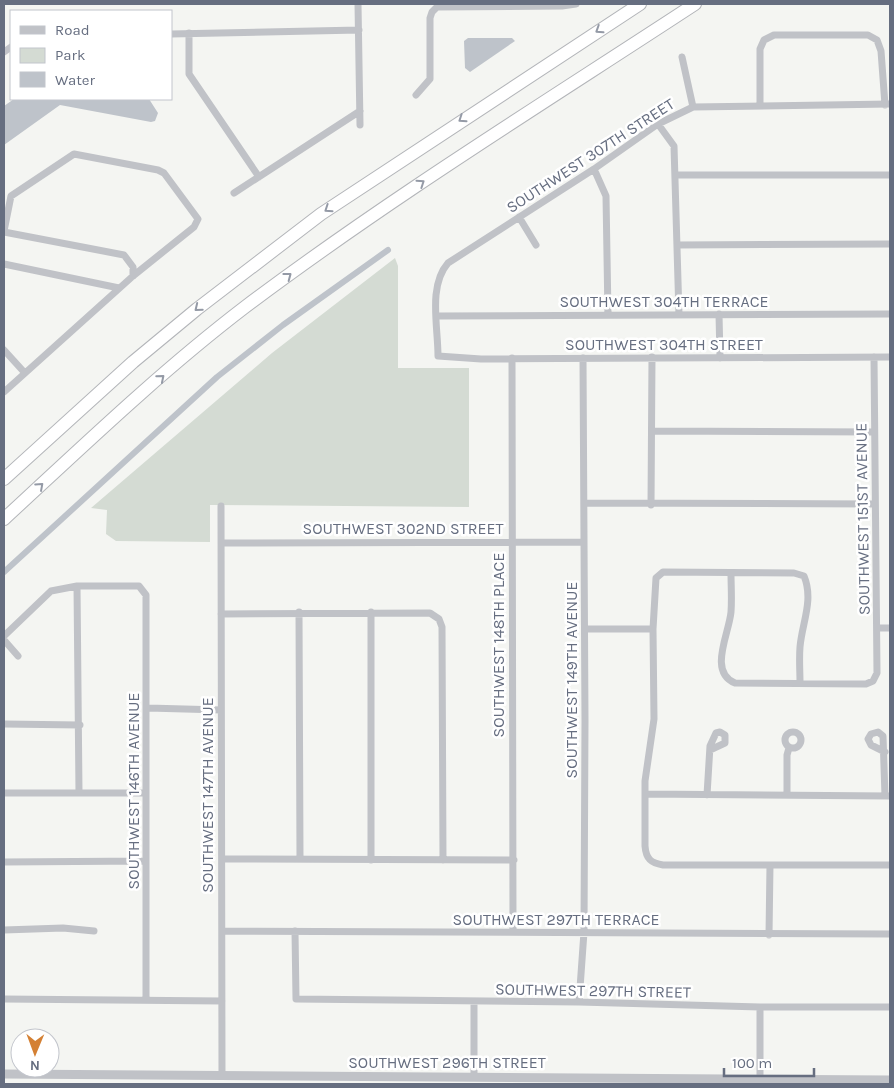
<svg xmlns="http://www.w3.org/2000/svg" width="894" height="1088" viewBox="0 0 894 1088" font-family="Karla,sans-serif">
<rect width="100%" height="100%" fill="#f4f5f2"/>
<path fill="#d4dbd3" d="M395 258 398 266V368H469V507L210 505V542L116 541 106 534 107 510 91 508 272 353Z"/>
<path fill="#bec3ca" d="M468 38H512L515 41 470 72 465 68 464 41Z
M14 99H149L158 113 155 121 151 122 60 105 4 145V106Z"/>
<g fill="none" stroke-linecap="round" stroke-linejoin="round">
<path stroke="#bec3ca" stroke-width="6" d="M4 572 217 377 283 325 388 250"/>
<defs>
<path id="motorway" d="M4 479 133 362 197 309 321 214 640 4
M4 519C82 447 160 372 245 307 390 198 544 103 695 4"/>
</defs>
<use href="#motorway" stroke="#b3b5b9" stroke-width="14"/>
<path stroke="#c0c2c7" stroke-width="7" d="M358 4 360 125
M189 33V74L259 177
M171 34 359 30
M4 52 11 47
M682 57 693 107
M416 95 430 79V18L432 12 437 7 562 6 576 4
M890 104 693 107 658 124 594 169 448 263C428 286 438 326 438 356L481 359 890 357
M760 105V49L764 40 774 35H868L877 40 881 51 885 105
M658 124 674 146 679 315
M594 169 606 196 608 315
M677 175H890
M234 193 360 111
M519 217 536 245
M4 231 11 196 74 154 158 170 164 173 198 219 194 227 133 276 4 392
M4 232 124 255 133 267V276
M677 245 890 244
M4 264 119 288
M719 314 720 358
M437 316 890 314
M4 350 24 372
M512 358 513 932
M653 431 874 432
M584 503 875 504
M651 505 652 357
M221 506 222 1075
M221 543 584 542
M731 573C731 586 732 599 731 612 729 634 708 672 735 683L866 684 873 681 877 673 874 357
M77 586 79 793
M299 612 300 859
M371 612V860
M221 614 430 613 439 619 442 627 443 860
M877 628H890
M585 629H653
M4 636 51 591 77 586H139L146 595V1000
M4 640 18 656
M800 683C800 671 799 659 800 647 802 623 814 600 804 576L794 573 663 572 656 578 653 629 654 719 645 781V846C646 859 651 863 663 865H890
M148 708 221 710
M4 724 80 725
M785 740a8 8 0 1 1 16 0a8 8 0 1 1-16 0Z
M885 752 871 745 868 739 871 734 878 732 883 736 885 796
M4 793H146
M645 794 890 796
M707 795 710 746 716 733 720 732 725 735V743L710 750
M787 795V755L789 748
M222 859 514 860
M4 862 146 861
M4 930 63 928 94 931
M222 931 890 934
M295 931 296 999 579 1002 760 1007H890
M769 935 770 865
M4 999 222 1001
M579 1002 584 932 585 721 583 358
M760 1007V1084
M474 1077V1002"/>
<path stroke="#c0c2c7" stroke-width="9" d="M4 1074 890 1080"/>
<use href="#motorway" stroke="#fff" stroke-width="12"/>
</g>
<defs><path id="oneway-chevron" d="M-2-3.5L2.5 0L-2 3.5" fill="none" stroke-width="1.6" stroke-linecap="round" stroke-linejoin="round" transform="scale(1.25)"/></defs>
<g stroke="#949aa6">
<use href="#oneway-chevron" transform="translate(599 30) rotate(147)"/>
<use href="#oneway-chevron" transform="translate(462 119) rotate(146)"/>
<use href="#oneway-chevron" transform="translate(421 183) rotate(-34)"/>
<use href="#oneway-chevron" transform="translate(328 209) rotate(146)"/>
<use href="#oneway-chevron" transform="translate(288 276) rotate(-37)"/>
<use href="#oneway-chevron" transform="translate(198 308) rotate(141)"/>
<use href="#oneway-chevron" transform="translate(161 378) rotate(-40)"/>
<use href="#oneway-chevron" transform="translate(40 486) rotate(-42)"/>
</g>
<g text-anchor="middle" stroke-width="5" stroke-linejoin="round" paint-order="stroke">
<g font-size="16" fill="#666e80" stroke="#fff">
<text transform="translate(590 155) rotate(-33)" y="6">SOUTHWEST 307TH STREET</text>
<text x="664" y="307">SOUTHWEST 304TH TERRACE</text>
<text x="664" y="350">SOUTHWEST 304TH STREET</text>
<text transform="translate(862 519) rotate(-91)" y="6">SOUTHWEST 151ST AVENUE</text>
<text x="403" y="534">SOUTHWEST 302ND STREET</text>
<text transform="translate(498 645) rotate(-90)" y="6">SOUTHWEST 148TH PLACE</text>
<text transform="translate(571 680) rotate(-90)" y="6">SOUTHWEST 149TH AVENUE</text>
<text transform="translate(133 791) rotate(-90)" y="6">SOUTHWEST 146TH AVENUE</text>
<text transform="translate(207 795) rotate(-90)" y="6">SOUTHWEST 147TH AVENUE</text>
<text x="556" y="925">SOUTHWEST 297TH TERRACE</text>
<text transform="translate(593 990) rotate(1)" y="6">SOUTHWEST 297TH STREET</text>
<text x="447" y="1068">SOUTHWEST 296TH STREET</text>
</g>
</g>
<rect width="894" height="1088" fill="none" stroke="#666e80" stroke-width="10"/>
<rect x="10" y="10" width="162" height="90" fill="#ffffff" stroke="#c2c5cc"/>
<rect x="20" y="26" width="25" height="8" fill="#c0c2c7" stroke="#c2c5cc"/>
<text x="55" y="35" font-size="15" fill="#666e80">Road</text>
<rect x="20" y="48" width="25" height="15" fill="#d4dbd3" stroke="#c2c5cc"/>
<text x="55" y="60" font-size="15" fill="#666e80">Park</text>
<rect x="20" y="72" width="25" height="15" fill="#bec3ca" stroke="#c2c5cc"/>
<text x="55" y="85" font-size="15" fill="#666e80">Water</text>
<g transform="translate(35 1053) rotate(181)"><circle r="24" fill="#ffffff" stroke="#c2c5cc"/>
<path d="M0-4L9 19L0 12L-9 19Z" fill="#d48033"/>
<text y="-8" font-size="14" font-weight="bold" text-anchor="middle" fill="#666e80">N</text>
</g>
<path d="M724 1068v8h90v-8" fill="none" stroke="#666e80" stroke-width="2.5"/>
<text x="732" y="1068" font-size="15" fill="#666e80" stroke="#ffffff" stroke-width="4" paint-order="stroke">100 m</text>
</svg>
